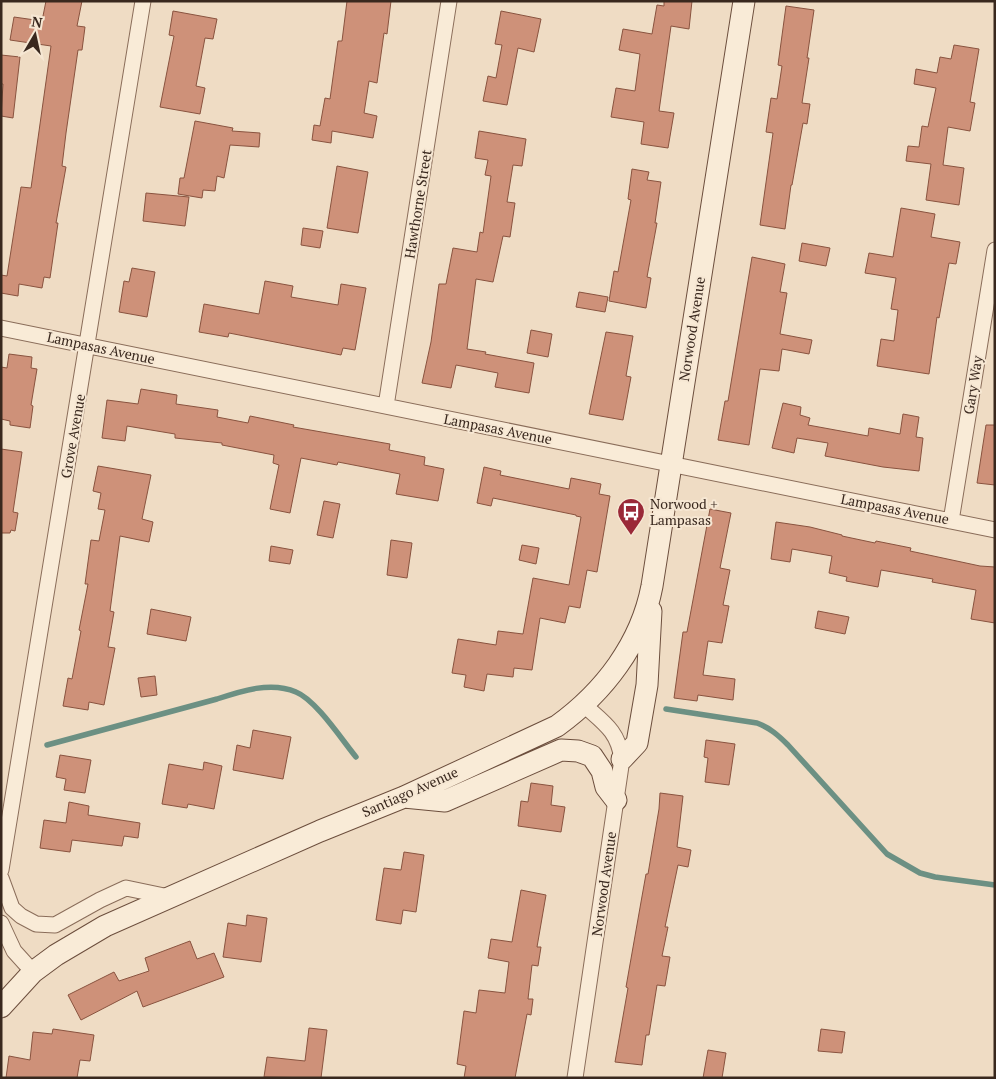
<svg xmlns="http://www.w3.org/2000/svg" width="996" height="1079" viewBox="0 0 996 1079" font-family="'PT Serif',serif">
<rect width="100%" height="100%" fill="#efdcc4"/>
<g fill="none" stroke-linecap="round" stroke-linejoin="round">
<path stroke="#6c9083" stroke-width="5.5" d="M666 709 757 723C770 728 778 735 788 745L887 854 920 873 935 877 995 885
M47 745 217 699C241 691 271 681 296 692 316 700 342 740 356 757"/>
</g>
<path fill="#ce9179" stroke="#89533f" d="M46 1H82L77 26 85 27 82 50H78L66 133 62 166 66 167 56 223H58L50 278 44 277 42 288 19 284 18 296 1 293V275L7 276 21 187 31 188 51 46 10 40 14 17 42 21Z
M347 1H391L387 34 384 33 377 83 369 81 364 113 377 116 373 138 332 131 331 143 312 140 314 125 320 126 325 98 330 99 338 41H342Z
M664 1H692L689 29 671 26 659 111 674 113 668 148 641 144 644 122 611 117 616 88 635 91 640 54 619 50 623 29 652 34 657 5 664 6Z
M786 6 814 10 807 58H809L802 103 810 104 807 124 803 123 792 185H791L785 229 760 225 773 133 766 132 771 98 777 99 782 66 778 65Z
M173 11 217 19 213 39 205 38 196 86 205 88 200 114 160 107 174 36 169 35Z
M501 11 541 19 534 52 518 48 507 105 483 101 488 76 496 78 502 45 495 44Z
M954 45 979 49 970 102 975 103 970 131 948 127 943 165 964 168 959 205 926 200 931 164 906 161 908 146 919 147 922 126 928 127 936 88 914 84 916 69 937 73 940 57 951 59Z
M1 55 20 57 13 118 1 116 3 84H1Z
M195 121 233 128 232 131 260 133 259 147 230 145 224 178 217 176 215 191 203 190 202 198 178 194 180 178H184Z
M479 131 526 139 522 166 513 165 507 202 515 203 510 237 503 236 493 282 476 279 467 349 486 352 485 354 534 363 529 393 495 387 498 373 456 365 451 388 422 383 431 342 439 284H446L453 248 477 252 480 232 483 233 491 176 485 175 488 160 475 158Z
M337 166 368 172 358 233 327 228Z
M632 169 649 172 647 180 661 182 655 223H657L647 277 651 278 646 308 609 301 614 271 618 272 631 200 628 199Z
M146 193 189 197 185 226 143 221Z
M901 208 935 214 931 237 960 242 956 264 949 263 939 318 937 317 929 374 877 366 881 339 894 341 898 310 891 309 896 278 865 273 869 253 893 257Z
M303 228 323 231 320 248 301 245Z
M802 243 830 248 826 266 799 261Z
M752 257 785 264 780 292 787 293 780 334 812 340 809 354 782 349 779 371 760 369 749 445 718 440 725 401H728Z
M132 268 155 272 147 317 119 312 124 281 129 282Z
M265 281 293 286 291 297 338 305 341 284 366 288 355 350 343 348 341 355 229 333 228 337 199 332 204 304 259 314Z
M579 292 608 297 605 312 576 307Z
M531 330 552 334 548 357 527 353Z
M606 332 633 336 626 376 631 377 623 420 589 414Z
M9 354 32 357 31 368 37 369 31 405 33 406 30 428 10 425V421L1 419V367L7 368Z
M141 389 177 395 176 404 218 410 217 417 248 423 250 416 294 425 293 427 390 444 389 450 425 457 424 465 444 469 438 501 396 494 400 474 338 462 337 465 301 458 290 513 270 509 279 465 273 463 274 455 222 445V443L175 438V434L127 426 125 441 102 438 107 400 138 404Z
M783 403 801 407 800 415 810 418 808 425 868 436 869 428 900 434 903 414 919 417 916 437 923 438 919 471 883 467 825 456 828 443 797 438 794 453 772 448Z
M986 425H995V485L977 483Z
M1 449 22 452 13 512 18 513 15 531 11 530 10 533H1Z
M98 466 151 475 142 519 153 522 149 542 120 536 110 611 114 612 108 647 115 648 104 705 89 702 88 710 63 706 68 678 72 679 81 631 79 630 88 584H85L91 540 99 541 105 510 98 509 101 493 93 491Z
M484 467 501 471 500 475 569 489 571 478 601 484 599 494 610 496 597 572 587 570 580 608 569 606 565 623 540 618 532 670 514 668 513 677 487 674 484 691 464 687 466 675 452 673 458 639 496 645 498 631 523 634 533 578 569 585 581 517 576 516V515L493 498 491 506 477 503Z
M324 501 340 504 333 538 317 535Z
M710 509 731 513 720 568 730 570 723 605 729 606 722 643 708 641 703 675 735 679 733 700 698 695 697 701 674 698 683 632H687Z
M776 522 810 527 842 535V536L875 543 876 541 911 548 910 551 980 566 995 567V623L971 619 976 590 932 582 933 579 881 570 878 587 846 581 847 577 829 573 832 556 792 549 790 562 771 559Z
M391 540 412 543 407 578 387 575Z
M522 545 539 548 536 564 519 560Z
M271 546 293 550 290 564 269 561Z
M151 609 191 617 186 641 147 634Z
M818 611 849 617 845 634 815 628Z
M155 676 157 695 141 697 138 678Z
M253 730 291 737 283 779 233 770 237 745 250 748Z
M706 740 735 744 729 785 705 782 708 758 704 757Z
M60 755 91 760 85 793 64 790 66 779 56 777Z
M204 762 222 766 214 809 188 804 187 808 162 804 169 764 203 770Z
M531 783 553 786 551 805 565 807 561 832 518 826 521 801 528 802Z
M660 793 683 796 677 847 691 850 688 867 678 865 665 927H668L662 956 670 957 665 986 657 985 649 1035H646L642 1065 615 1062 628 988 626 987 641 902 646 874H648L659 809Z
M69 802 89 806 88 815 140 823 138 838 124 836 122 846 72 840 70 852 40 848 44 820 66 823Z
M404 852 424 855 416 912 403 910 401 924 376 920 384 868 401 870Z
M521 890 546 895 537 947H541L538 966 532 965 528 999H533L531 1015 527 1014 515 1078H464L466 1066 457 1064 464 1011 476 1013 479 990 505 993 509 962 488 958 491 939 512 942Z
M247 915 267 918 261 962 223 957 228 923 246 926Z
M190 941 197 959 214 953 224 977 143 1007 137 991 81 1020 68 995 114 972 119 981 149 971 145 958Z
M309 1028 327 1030 321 1078 264 1077 267 1057 305 1061Z
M53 1029 94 1035 90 1061 80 1060 77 1078H6L9 1056 30 1060 33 1032 52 1034Z
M821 1029 845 1032 842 1053 818 1051Z
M708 1050 726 1053 722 1078H703Z"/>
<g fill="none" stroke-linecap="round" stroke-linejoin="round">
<defs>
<path id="street" d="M1 328 995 530
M386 406 449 1
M951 521 995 250
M1 870 143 1
M1 878 12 908 21 916 36 924 55 925 100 900 126 888 169 897
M1 923 14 951 33 972
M575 1078 622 759C618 731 604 723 584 705"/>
<path id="secondary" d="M622 759 637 743 647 685 651 611
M404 797 445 801 561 750 578 751 592 756 602 771 606 787 616 800
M1 1007 33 972 56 955 105 926 320 831 404 797 557 726C604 692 641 644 652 586L744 1"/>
</defs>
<use href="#street" stroke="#8a6d5a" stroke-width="17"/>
<use href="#secondary" stroke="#6c4e3d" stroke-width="23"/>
<use href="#street" stroke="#f9ebd7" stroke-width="15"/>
<use href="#secondary" stroke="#f9ebd7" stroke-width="21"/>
</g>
<defs>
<symbol id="bus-pin" viewBox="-11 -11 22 30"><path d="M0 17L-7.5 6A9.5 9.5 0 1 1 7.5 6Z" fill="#9a2938" stroke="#f6e7d3"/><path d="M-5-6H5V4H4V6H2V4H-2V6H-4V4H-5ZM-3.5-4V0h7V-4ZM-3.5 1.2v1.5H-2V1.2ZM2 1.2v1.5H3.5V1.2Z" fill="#fff"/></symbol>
</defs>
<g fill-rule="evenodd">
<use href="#bus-pin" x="615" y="496" width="32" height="43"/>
</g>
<g text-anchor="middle" stroke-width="4" stroke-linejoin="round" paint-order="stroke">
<g font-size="14" fill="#39281e" stroke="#f6e7d3">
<text transform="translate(418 204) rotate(-81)" y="5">Hawthorne Street</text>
<text transform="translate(692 329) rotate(-81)" y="5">Norwood Avenue</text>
<text transform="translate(101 348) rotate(12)" y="5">Lampasas Avenue</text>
<text transform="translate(973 385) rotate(-81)" y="5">Gary Way</text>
<text transform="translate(498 429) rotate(11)" y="5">Lampasas Avenue</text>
<text transform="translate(73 436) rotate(-80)" y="5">Grove Avenue</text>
<text transform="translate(895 509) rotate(11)" y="5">Lampasas Avenue</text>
<text transform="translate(410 792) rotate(-24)" y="5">Santiago Avenue</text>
<text transform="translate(604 884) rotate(-82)" y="5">Norwood Avenue</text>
</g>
<g font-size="14" fill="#39281e" stroke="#f6e7d3" text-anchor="start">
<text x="650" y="509">Norwood +<tspan x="650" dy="16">Lampasas</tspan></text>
</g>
</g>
<rect width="996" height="1079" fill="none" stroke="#39281e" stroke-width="5"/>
<g transform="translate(35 35) rotate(9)" stroke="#f6e7d3" stroke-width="4" paint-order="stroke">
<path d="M0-4L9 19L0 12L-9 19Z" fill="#39281e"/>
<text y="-8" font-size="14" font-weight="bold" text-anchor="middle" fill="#39281e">N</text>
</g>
</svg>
